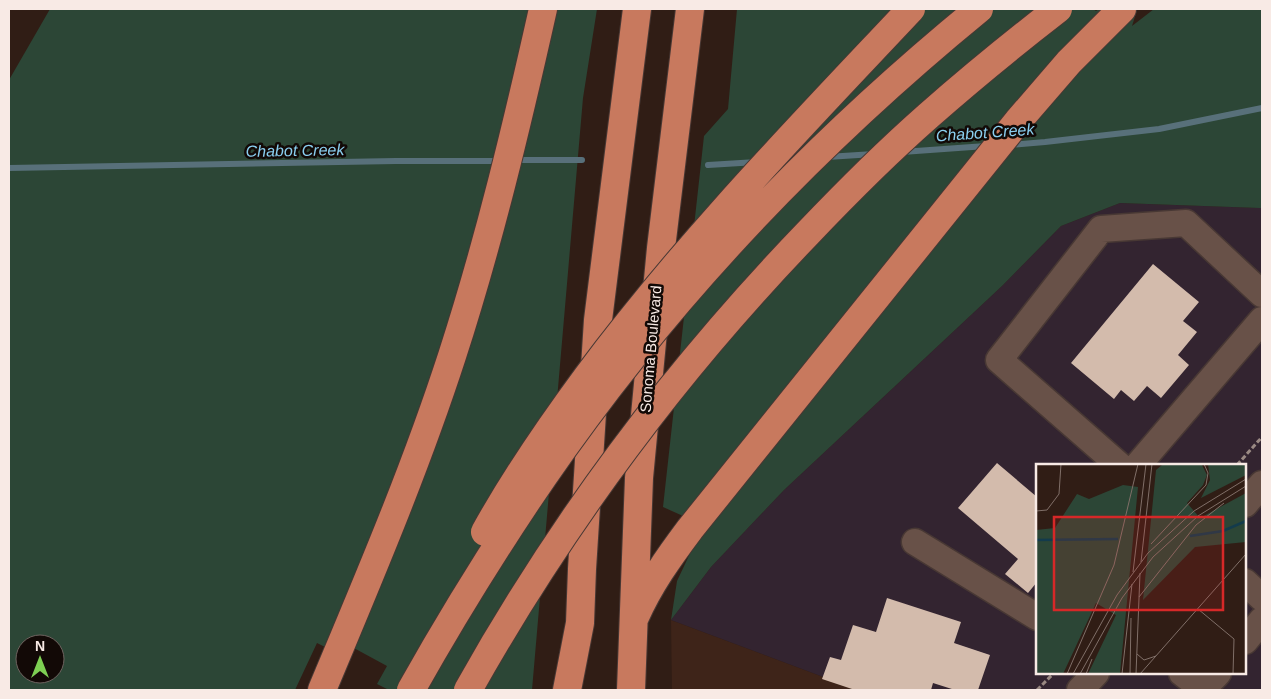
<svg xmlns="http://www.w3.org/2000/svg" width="1271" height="699" viewBox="0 0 1271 699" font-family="Arial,sans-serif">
<rect width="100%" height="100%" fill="#301d15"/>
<path fill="#3e2419" d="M671 620 858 690H672Z"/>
<path fill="#332430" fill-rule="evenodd" d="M1120 203 1259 208H1262V690H858L671 620 711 567 784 490 1002 286 1061 226ZM1037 465H1245V673H1037Z"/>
<path fill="#2c4636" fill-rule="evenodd" d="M50 9H597L583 98 532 690H389L377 684 387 666 352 647 337 653 317 643 295 690H9V80ZM25 644H55V674H25Z
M737 9H1093L1096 11 1099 9H1135L1137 10 1132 26 1154 9H1262V208H1259L1120 203 1061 226 1002 286 784 490 711 567 671 620 677 581 694 545 683 516 663 507 704 136 728 109Z"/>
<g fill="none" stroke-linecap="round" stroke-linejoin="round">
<path stroke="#58707a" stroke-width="6" d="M1009 145 1045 142 1159 129 1262 108
M902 152 986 146
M827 157 874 154
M513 160H582
M708 165 757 162
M9 168 396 161H501"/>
</g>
<path fill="#d3bbac" d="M1153 264 1199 302 1183 321 1197 332 1178 355 1189 365 1161 398 1147 386 1134 401 1121 390 1114 399 1071 363Z
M997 463 1037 497V582L1028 593 1005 574 1018 559 958 508Z
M887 598 961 622 954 643 990 655 978 690H955L933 683 931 690H855L822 679 830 657 841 660 853 625 876 632Z"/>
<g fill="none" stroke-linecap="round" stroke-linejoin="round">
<defs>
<path id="minor" d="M1119 465 999 360 1101 229 1186 223 1262 294
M1138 465 1262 320
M1245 504 1262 484
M915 542 1037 617
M1245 582 1262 598
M1245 641 1262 620
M1182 673C1199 686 1202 691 1218 673
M1080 690 1096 673"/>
<path id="highway" d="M635 617C649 585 669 557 690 529L1018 121 1069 62 1122 9
M322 690C368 580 415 470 452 356 489 242 517 125 543 9
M567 690 580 623 582 569 598 320 637 9
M631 690 639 478 661 248 690 9"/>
</defs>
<use href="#minor" stroke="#483834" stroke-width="29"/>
<use href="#highway" stroke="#483834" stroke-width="30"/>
<path stroke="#9a8983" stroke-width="3" stroke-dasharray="5 2.5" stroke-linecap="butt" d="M1237 465 1262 437
M1037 690 1054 673"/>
<use href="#minor" stroke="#685148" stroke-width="26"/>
<use href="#highway" stroke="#c8795e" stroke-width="28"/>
<defs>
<path id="highway-bridge" d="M485 532C515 478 550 427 587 377 685 245 799 128 911 9
M411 690C452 617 496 546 543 477 665 300 814 144 979 9
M468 690C561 524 675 371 807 234 846 193 886 153 928 116 970 79 1014 43 1058 9"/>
</defs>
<use href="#highway-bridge" stroke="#483834" stroke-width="30" stroke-linecap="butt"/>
<use href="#highway-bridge" stroke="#c8795e" stroke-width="28"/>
</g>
<g text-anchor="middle" stroke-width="5" stroke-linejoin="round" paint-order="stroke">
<g font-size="15" fill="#f8eae5" stroke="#120906">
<text transform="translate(651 349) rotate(-85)" y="5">Sonoma Boulevard</text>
</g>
<g font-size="16" font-style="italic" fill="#8aceef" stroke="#120906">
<text transform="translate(985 132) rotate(-4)" y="6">Chabot Creek</text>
<text transform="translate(295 150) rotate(-1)" y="6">Chabot Creek</text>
</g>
</g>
<g transform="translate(1036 464)">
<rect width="210" height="210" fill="#301d15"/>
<path d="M172 0H210V11L165 34 174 16ZM166 1 171 11 167 21 151 39 164 54 210 29V78L159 83 107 136 120 6 126 1ZM87 21 102 23 84 210H52L80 151 60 139 27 210H0V66L19 64 41 30 53 35Z" fill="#2c4636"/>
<path fill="none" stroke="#133b4c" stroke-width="2.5" d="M154 72 187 67 210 57M0 76 82 75"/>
<path fill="none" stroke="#806f68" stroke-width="1" d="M0 47 11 46 23 30 25 0M115 80 170 21 172 9 168 0M105 98 116 0M97 108 110 0M103 133 160 61 188 39M162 145 198 175 197 210M101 190 108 196 120 192M31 210 78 101 102 0M37 210 81 131 112 89 158 47 210 15M44 210 86 134 117 93 162 52 210 22M50 210 56 195M86 210 96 120M94 210 95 154M100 210 104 109M104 210 210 90"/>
<path fill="#d62828" fill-opacity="0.15" stroke="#d62828" stroke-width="2.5" d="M18 53H187V146H18Z"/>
<rect width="210" height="210" fill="none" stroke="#f8eae5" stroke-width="2.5"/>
</g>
<rect width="1271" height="699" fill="none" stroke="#f8eae5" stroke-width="20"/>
<g transform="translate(40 659)"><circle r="24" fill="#120906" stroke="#6e635f"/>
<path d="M0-4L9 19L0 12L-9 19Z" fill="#7ed053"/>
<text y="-8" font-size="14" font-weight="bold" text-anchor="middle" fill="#f8eae5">N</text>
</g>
</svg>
